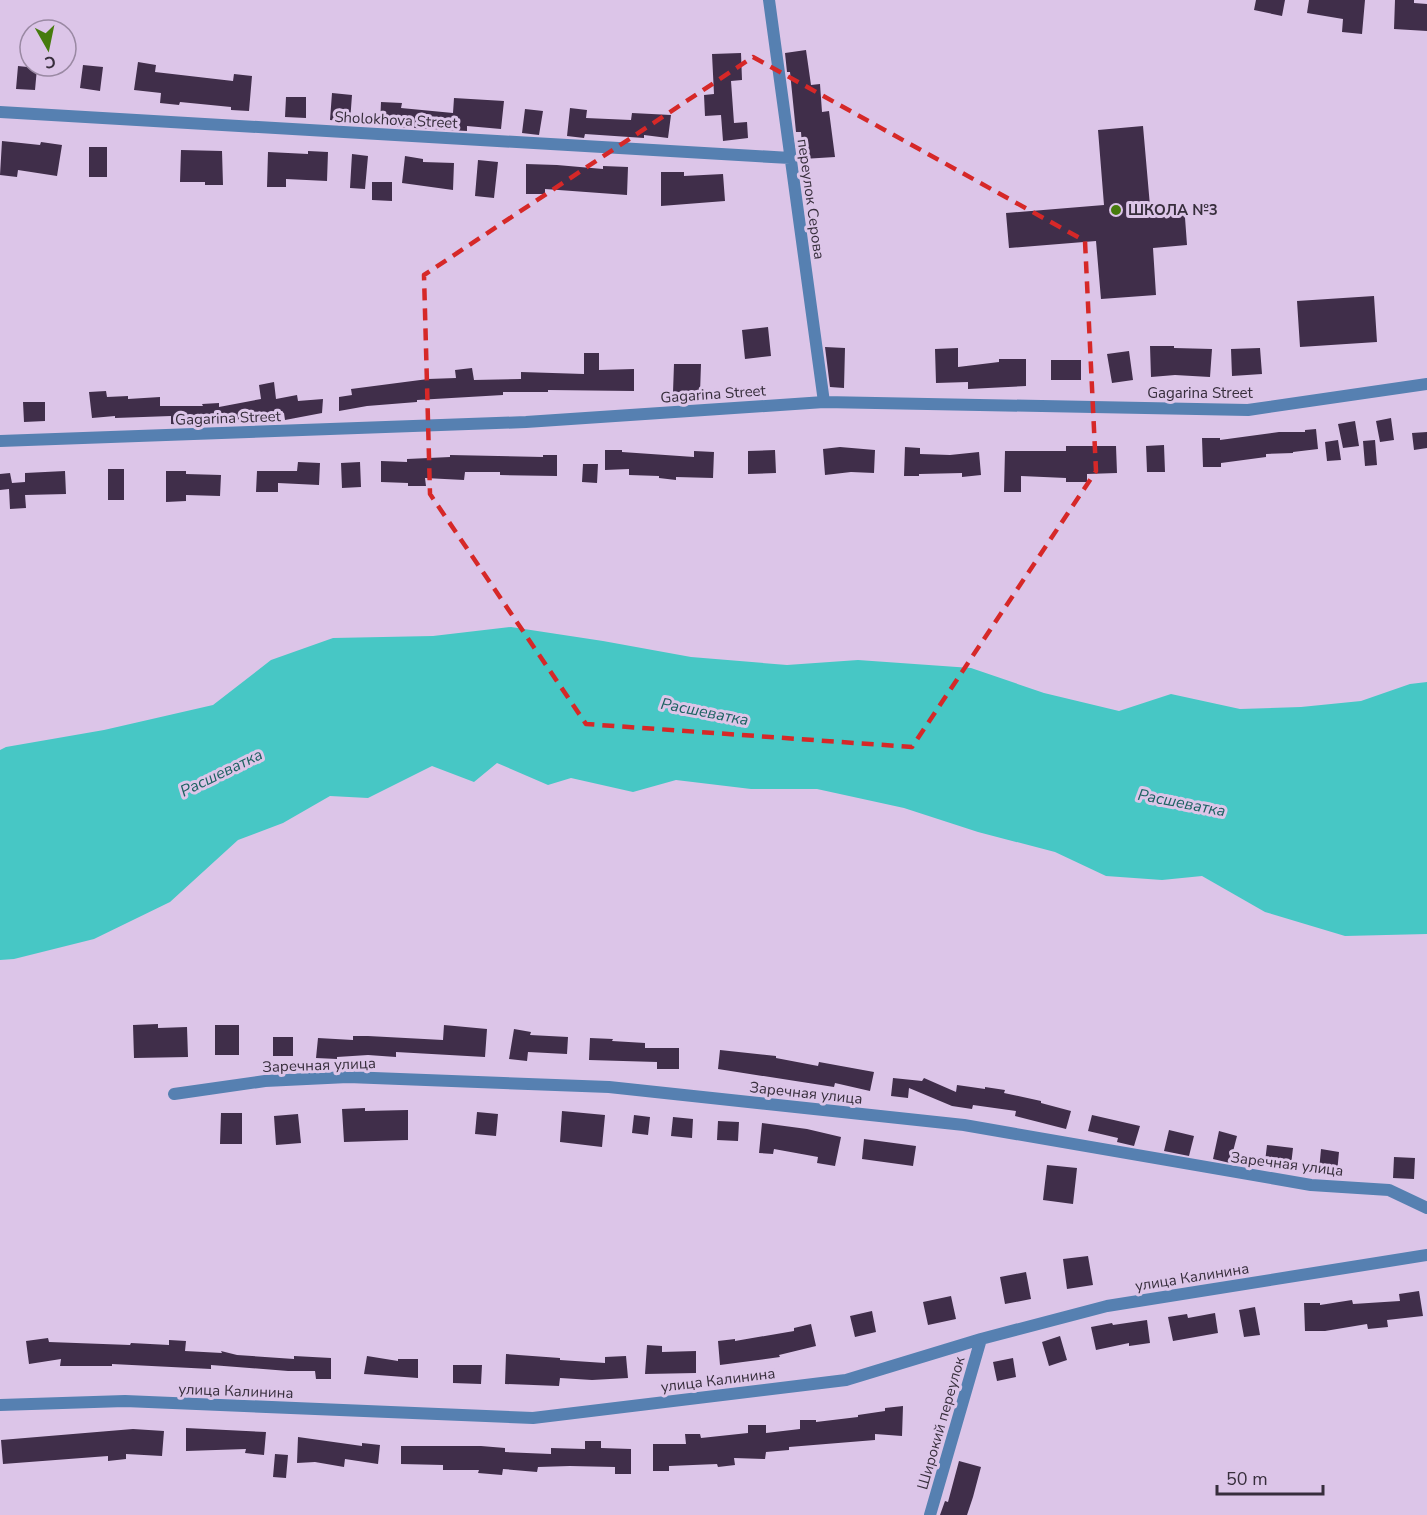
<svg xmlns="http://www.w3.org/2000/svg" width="1427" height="1515" viewBox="0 0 1427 1515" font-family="'Nunito Sans',sans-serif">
<rect width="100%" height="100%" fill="#dcc5e8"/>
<path fill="#47c7c5" d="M511 627 603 641 691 657 787 665 858 660 971 668 1044 693 1119 711 1171 694 1240 709 1301 707 1361 701 1410 684 1427 682V934L1345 936 1265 912 1202 876 1162 880 1106 876 1055 852 978 832 904 808 817 789H751L676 780 633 792 571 778 548 785 497 763 474 782 432 766 368 798 330 796 283 823 238 840 170 902 94 939 14 959 0 960V750L6 747 104 730 213 705 271 660 333 638 433 636Z"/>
<path fill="#402e4a" d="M1256 0H1285L1282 16 1254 10Z
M1309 0H1365L1362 34 1342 32 1343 19 1307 13Z
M1395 0H1414V3L1427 4V31L1394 29Z
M806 50 811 85 820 84 822 112 829 111 835 157 803 159 801 132H796L790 72H787L785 53Z
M741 53 742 80 731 81 734 123 747 122 748 138 723 141 721 115 705 116 704 95 714 94 712 54Z
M138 62 156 65 155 72 233 81 234 74 252 76 249 111 231 110V107L180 102 179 105 160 103 161 93 134 90Z
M83 65 103 67 100 91 80 88Z
M18 66 37 68 35 90 16 89Z
M332 93 352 95 350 122 330 120Z
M286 97H306V118L285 117Z
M454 98 504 101 501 129 467 126V131L380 126 381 102 402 103 401 108 453 113Z
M570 108 587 110 586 118 631 120 632 113 671 115 668 138 644 135V138L585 134 584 138 567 136Z
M525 109 543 111 539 135 522 133Z
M1143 126 1150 206 1184 204 1187 245 1153 248 1156 295 1101 299 1096 241 1009 248 1006 213 1104 205 1098 130Z
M2 141 40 145 41 142 62 145 57 176 18 170 17 177 0 175Z
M89 147H107V177H89Z
M181 150 222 151 223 185H205V182H180Z
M308 151 328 152 327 181 286 179V187H267L268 152 308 154Z
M352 154 368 156 365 189 350 188Z
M405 156 423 159V162L454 163 453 190 402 183Z
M478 160 498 162 494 198 475 196Z
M526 164 557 165 603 169V166L628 167 627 195 545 189V194H526Z
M661 172H684V176L723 174 725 201 661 206Z
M372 182H392V201L372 200Z
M1374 296 1377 342 1300 347 1297 301Z
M768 327 771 356 745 359 742 330Z
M1150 346H1174V348L1212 349 1210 377 1175 375 1151 377Z
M825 347 845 348 844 388 830 387Z
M958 348V367L999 362V359H1026V386L968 389V382L936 383 935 349Z
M1260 348 1262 374 1232 376 1231 349Z
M1129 351 1133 380 1112 383 1107 354Z
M584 353H599V370L634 369V391L548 390V392H503V395L417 400V402L367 406 339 411V397L352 395 351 389 428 379 456 378 455 370 472 368 474 380 521 379V372L584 374Z
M1051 360H1081V380H1051Z
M674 364H701L700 393 673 392Z
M274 382 276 399 297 395 298 401 323 399 322 413 285 420 284 413 233 422 195 423V425L171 424V416L115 418V416L92 418 89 392 106 391 107 397 128 396V399L160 397V406H203L202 404 219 403V407L261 399 259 385Z
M23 402H45V421L24 422Z
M1391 418 1394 440 1380 442 1376 421Z
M1355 421 1359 446 1343 448 1338 424Z
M1316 429 1318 449 1293 452V453L1266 454V457L1221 463V467H1203L1202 438H1220V440L1279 432H1305V430Z
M1427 432V448L1414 450 1412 433Z
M1338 440 1341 460 1327 461 1325 442Z
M1375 440 1377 465 1365 466 1363 441Z
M1164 445 1165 472H1147L1146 446Z
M1066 446H1116L1117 473 1087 474V482H1066V478L1021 476V492H1004L1005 451H1066Z
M840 447 875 450 874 473 851 472 825 475 823 449Z
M905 447 920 448V454L950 455 979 452 981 475 962 477V473L919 474V476H904Z
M605 450H622V452L694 457V451L714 452 713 478 676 477V480L659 478V476L629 475V469L605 470Z
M775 450 776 473 748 474V451Z
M450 455 543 457V455H557V476L500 475V472H465L464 480 425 478 426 486H408V483L381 482V461L407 462V459L450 457Z
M298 462 320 463 319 485 278 483V492H256L257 471H297Z
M360 462 361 487 342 488 341 463Z
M583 464H598L597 483 582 482Z
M108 469H124V500H108Z
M65 471 66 494 25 495 26 508 10 509 9 489 0 490V474L10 473 12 483 25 482V473Z
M166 471H186V474L221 475 220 496 186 495V501L166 502Z
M158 1024V1028L187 1027 188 1057 134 1058 133 1025Z
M215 1025H239V1055H215Z
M444 1025 487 1029 485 1057 396 1052V1057L368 1055 337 1057V1059L316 1058 318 1038 353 1040V1036H368L443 1040Z
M514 1029 531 1032 530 1035 568 1037 567 1054 528 1052 527 1061 509 1059Z
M273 1037H293V1056H273Z
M590 1038 613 1039 612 1041 645 1043V1048H679V1069H657V1062L589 1060Z
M720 1050 776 1056V1058L818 1066 819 1062 874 1072 870 1091 835 1083 834 1087 718 1069Z
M893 1078 922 1081 924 1078 956 1092 957 1085 985 1089V1087L1005 1090 1004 1093 1041 1101V1103L1071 1111 1066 1129 1015 1116 1016 1111 973 1105 972 1109 952 1106 909 1088 908 1098 891 1096Z
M365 1108V1111L408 1110V1140L344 1142 342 1109Z
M562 1111 605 1115 602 1147 560 1142Z
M477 1112 498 1114 496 1136 475 1134Z
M221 1113H242V1144H220Z
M298 1114 301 1143 276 1145 274 1116Z
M634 1115 650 1117 648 1135 632 1133Z
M1092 1115 1140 1126 1134 1146 1117 1142 1118 1138 1088 1131Z
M673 1117 693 1119 692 1138 671 1136Z
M718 1121 739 1122 738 1141 717 1140Z
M762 1123 807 1129 841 1137 835 1166 817 1163 818 1157 774 1149 773 1154 759 1153Z
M1169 1130 1194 1136 1189 1156 1164 1151Z
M1219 1131 1237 1136 1230 1163 1213 1159Z
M864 1139 916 1146 913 1166 862 1159Z
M1267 1145 1293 1148 1291 1165 1265 1162Z
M1321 1149 1339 1152 1337 1173 1319 1171Z
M1394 1157 1415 1158 1414 1179 1393 1178Z
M1047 1165 1077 1168 1073 1204 1043 1200Z
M1088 1256 1093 1285 1067 1289 1063 1259Z
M1026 1272 1031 1299 1005 1304 1000 1277Z
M1419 1291 1423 1316 1387 1320 1388 1327 1368 1329 1367 1324 1325 1331H1305L1304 1303H1320V1305L1352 1300 1353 1304 1400 1301 1399 1294Z
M951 1296 956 1319 928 1325 923 1302Z
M1255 1307 1260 1335 1244 1337 1239 1310Z
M872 1311 876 1332 855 1337 850 1316Z
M1215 1313 1218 1333 1173 1341 1168 1317 1187 1314 1188 1318Z
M1147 1320 1150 1343 1129 1346V1343L1096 1350 1091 1327 1112 1323 1113 1325Z
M811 1324 816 1346 779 1355 780 1357 720 1365 718 1341 735 1339V1341L794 1331V1328Z
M1060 1336 1067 1360 1049 1366 1042 1342Z
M48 1338 49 1342 130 1345 131 1343 169 1345V1340L186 1341 185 1351 222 1353 221 1351 237 1355 294 1359V1356L331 1358V1379H316L315 1371H288L211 1365V1369L112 1364V1366H60L61 1359 29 1364 26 1341Z
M647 1345 662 1346V1352L696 1351V1373L645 1374Z
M506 1354 560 1358V1360L605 1363V1357L626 1356 628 1378 592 1380 560 1378 559 1386 505 1384Z
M367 1356 398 1361V1359H418V1378L364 1374Z
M1013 1358 1016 1377 997 1381 993 1362Z
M453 1365H482L481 1384 453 1383Z
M903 1406 902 1436 875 1434V1440L789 1447V1450L766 1452 765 1459 734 1458 735 1465 718 1467 717 1464 669 1466V1471H653V1444H686L685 1434H700L701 1438 748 1433V1425H766V1433L800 1429V1420H816V1422L858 1417V1415L885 1411V1408Z
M186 1428 266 1432 264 1455 245 1453 246 1449 186 1451Z
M133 1429 164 1431 162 1456 126 1454V1459L108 1461V1456L3 1464 1 1440Z
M298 1437 362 1446V1443L380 1445 378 1464 345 1459 344 1467 315 1462 297 1463Z
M585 1441H601V1448L631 1449V1474H615V1467L570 1466 538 1467 537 1472 503 1469 502 1475 478 1473 479 1470H443V1465L401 1464V1446H481L505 1448V1452L551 1454V1448L585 1449Z
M275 1454 288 1455 286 1478 273 1477Z
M959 1461 981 1467 973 1497 967 1515H940L945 1501 948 1502Z"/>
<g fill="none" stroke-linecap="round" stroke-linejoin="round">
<path stroke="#5680b1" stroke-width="12" d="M769 0 824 402
M0 112 790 158
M0 441 526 422 824 402 1248 410 1427 384
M174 1094 265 1081 348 1077 609 1087 964 1125 1311 1185 1389 1190 1427 1208
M0 1405 125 1401 533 1418 846 1380 981 1339 1107 1306 1427 1255
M930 1515 981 1339"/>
</g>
<path fill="none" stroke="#d62828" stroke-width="4.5" stroke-dasharray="12 8" stroke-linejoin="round" d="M753 57 1085 241 1096 471 912 747 586 724 430 494 424 275Z"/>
<circle fill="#467b0d" stroke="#dcc5e8" stroke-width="2" cx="1116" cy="210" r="6"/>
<g text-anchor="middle" stroke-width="6" stroke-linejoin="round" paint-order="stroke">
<g font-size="15" fill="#372e3c" stroke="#dcc5e8">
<text transform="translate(396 120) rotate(3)" y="5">Sholokhova Street</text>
<text transform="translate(811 199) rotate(82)" y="5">переулок Серова</text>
<text x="1200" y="398">Gagarina Street</text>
<text transform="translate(713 394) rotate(-4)" y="5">Gagarina Street</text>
<text transform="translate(228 418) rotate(-2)" y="5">Gagarina Street</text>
<text transform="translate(319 1065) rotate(-2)" y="5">Заречная улица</text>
<text transform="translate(806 1093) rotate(6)" y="5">Заречная улица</text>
<text transform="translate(1287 1164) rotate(7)" y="5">Заречная улица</text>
<text transform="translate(1192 1277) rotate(-9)" y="5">улица Калинина</text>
<text transform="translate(718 1380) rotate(-7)" y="5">улица Калинина</text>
<text transform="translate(236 1391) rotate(2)" y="5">улица Калинина</text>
<text transform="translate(941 1423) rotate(-74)" y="5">Широкий переулок</text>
</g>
<g font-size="15" font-weight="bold" fill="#372e3c" stroke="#dcc5e8" text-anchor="start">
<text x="1128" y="215">ШКОЛА №3</text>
</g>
<g font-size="16" font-style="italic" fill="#1b6160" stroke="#dcc5e8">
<text transform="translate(705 711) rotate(11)" y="6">Расшеватка</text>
<text transform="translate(221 772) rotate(-26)" y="6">Расшеватка</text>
<text transform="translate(1182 802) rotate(11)" y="6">Расшеватка</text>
</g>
</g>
<g transform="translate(48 48) rotate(171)"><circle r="28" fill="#dcc5e8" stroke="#9a89a3" stroke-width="1.5"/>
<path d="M0-4.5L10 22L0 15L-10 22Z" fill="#467b0d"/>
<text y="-9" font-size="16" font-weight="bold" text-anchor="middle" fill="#372e3c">С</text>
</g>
<path d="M1217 1485v9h106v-9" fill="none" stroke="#372e3c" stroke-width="3"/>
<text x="1226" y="1485" font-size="18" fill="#372e3c" stroke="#dcc5e8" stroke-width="4.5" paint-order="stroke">50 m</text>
</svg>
